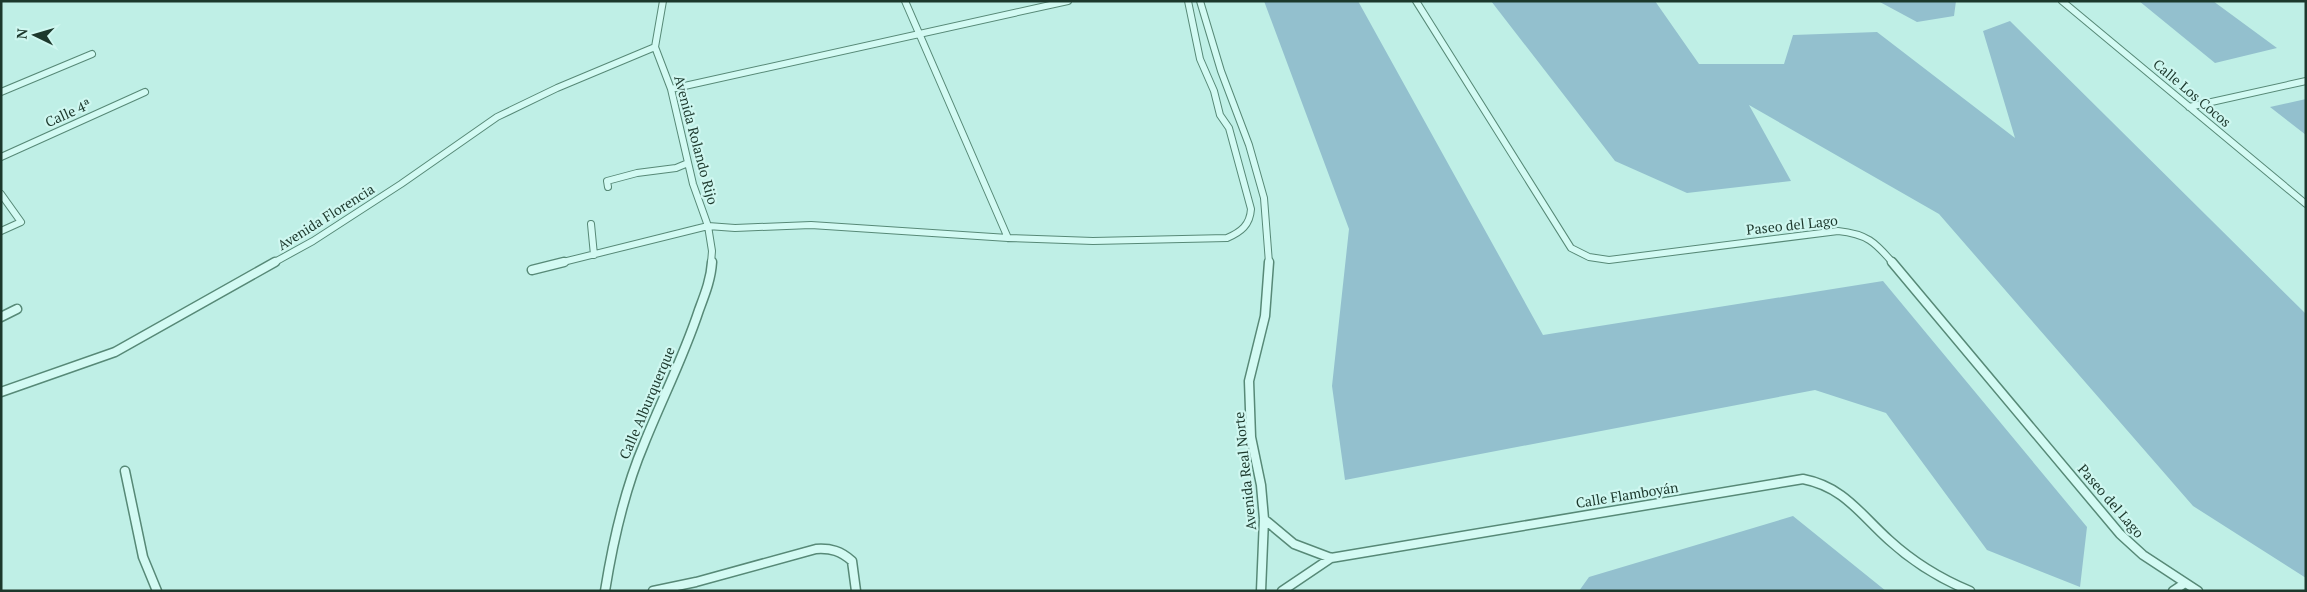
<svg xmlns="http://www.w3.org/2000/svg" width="2307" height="592" viewBox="0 0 2307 592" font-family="'PT Serif',serif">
<rect width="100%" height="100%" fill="#bfefe6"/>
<path fill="#93c0ce" d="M1264 1H1358L1543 335 1883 281 2087 527 2080 587 1987 550 1886 413 1815 390 1345 480 1332 386 1349 229Z
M1491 1H1655L1699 64H1784L1793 35 1877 32 2015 138 1983 31 2010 21 2306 314V578L2193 506 1939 214 1749 105 1791 181 1687 193 1615 161Z
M1878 1H1956L1954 16 1917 22Z
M2139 1H2213L2277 48 2215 63Z
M2306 99V135L2270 107Z
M1793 516 1886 591H1579L1589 577Z"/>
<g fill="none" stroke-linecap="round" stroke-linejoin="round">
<defs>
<path id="minor-far1" d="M663 1 655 47 671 89 693 184 708 226 712 251 711 263
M905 1 1008 238
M1200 1 1221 71 1249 145 1264 198 1269 263
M1416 1 1571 248 1589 257 1609 260 1838 231C1867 234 1875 242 1893 263
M2062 1 2306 204
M671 89 1068 1
M1 92 92 54
M2189 107 2306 81
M1 157 145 92
M608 187 607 181 637 173 676 168 688 163
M1 194 21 222 1 231
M591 224 594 255
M273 263 313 241 401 184 497 117 557 88 655 47
M559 263 708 226 735 228 811 225 1008 238 1093 241 1227 238C1241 232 1250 225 1251 209L1229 128 1220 115 1214 91 1200 59 1188 1"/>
<path id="minor" d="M1892 262 2120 534 2143 555 2198 591
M532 270 564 262
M1 317 17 309
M1 392 115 352 275 262
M125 471 143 557 157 591
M1264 519 1294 544 1331 558 1803 479C1844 487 1860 514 1889 540 1912 561 1941 579 1970 591
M605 591C613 541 624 491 644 444 662 399 684 356 699 310 705 294 711 279 712 262
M653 591 696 582 816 549C831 548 841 551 852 561L856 591
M1261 591 1264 519 1261 485 1251 437 1249 381 1265 316 1269 262
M1282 591 1331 558
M2173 591 2185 583"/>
</defs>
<use href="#minor-far1" stroke="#578977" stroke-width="8"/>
<use href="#minor" stroke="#578977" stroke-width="11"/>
<use href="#minor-far1" stroke="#d3faf3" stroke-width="6"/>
<use href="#minor" stroke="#d3faf3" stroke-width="8"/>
</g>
<g text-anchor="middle" stroke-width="4.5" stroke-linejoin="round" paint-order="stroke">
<g font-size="14" fill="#1c382c" stroke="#cff7f0">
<text transform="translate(2192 93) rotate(40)" y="5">Calle Los Cocos</text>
<text transform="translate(68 113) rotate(-24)" y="5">Calle 4ª</text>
<text transform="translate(696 140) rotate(75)" y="5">Avenida Rolando Rijo</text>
<text transform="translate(326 217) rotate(-32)" y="5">Avenida Florencia</text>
<text transform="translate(1792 225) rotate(-6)" y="5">Paseo del Lago</text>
<text transform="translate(647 403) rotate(-67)" y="5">Calle Alburquerque</text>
<text transform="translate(1245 471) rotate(-96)" y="5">Avenida Real Norte</text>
<text transform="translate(1627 495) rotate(-9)" y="5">Calle Flamboyán</text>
<text transform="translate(2111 501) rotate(49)" y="5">Paseo del Lago</text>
</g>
</g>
<rect width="2307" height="592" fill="none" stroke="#1c382c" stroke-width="5"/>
<g transform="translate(35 35) rotate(275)" stroke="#cff7f0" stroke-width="4" paint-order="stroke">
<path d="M0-4L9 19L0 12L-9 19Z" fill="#1c382c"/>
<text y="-8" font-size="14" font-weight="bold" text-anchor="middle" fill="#1c382c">N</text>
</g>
</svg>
